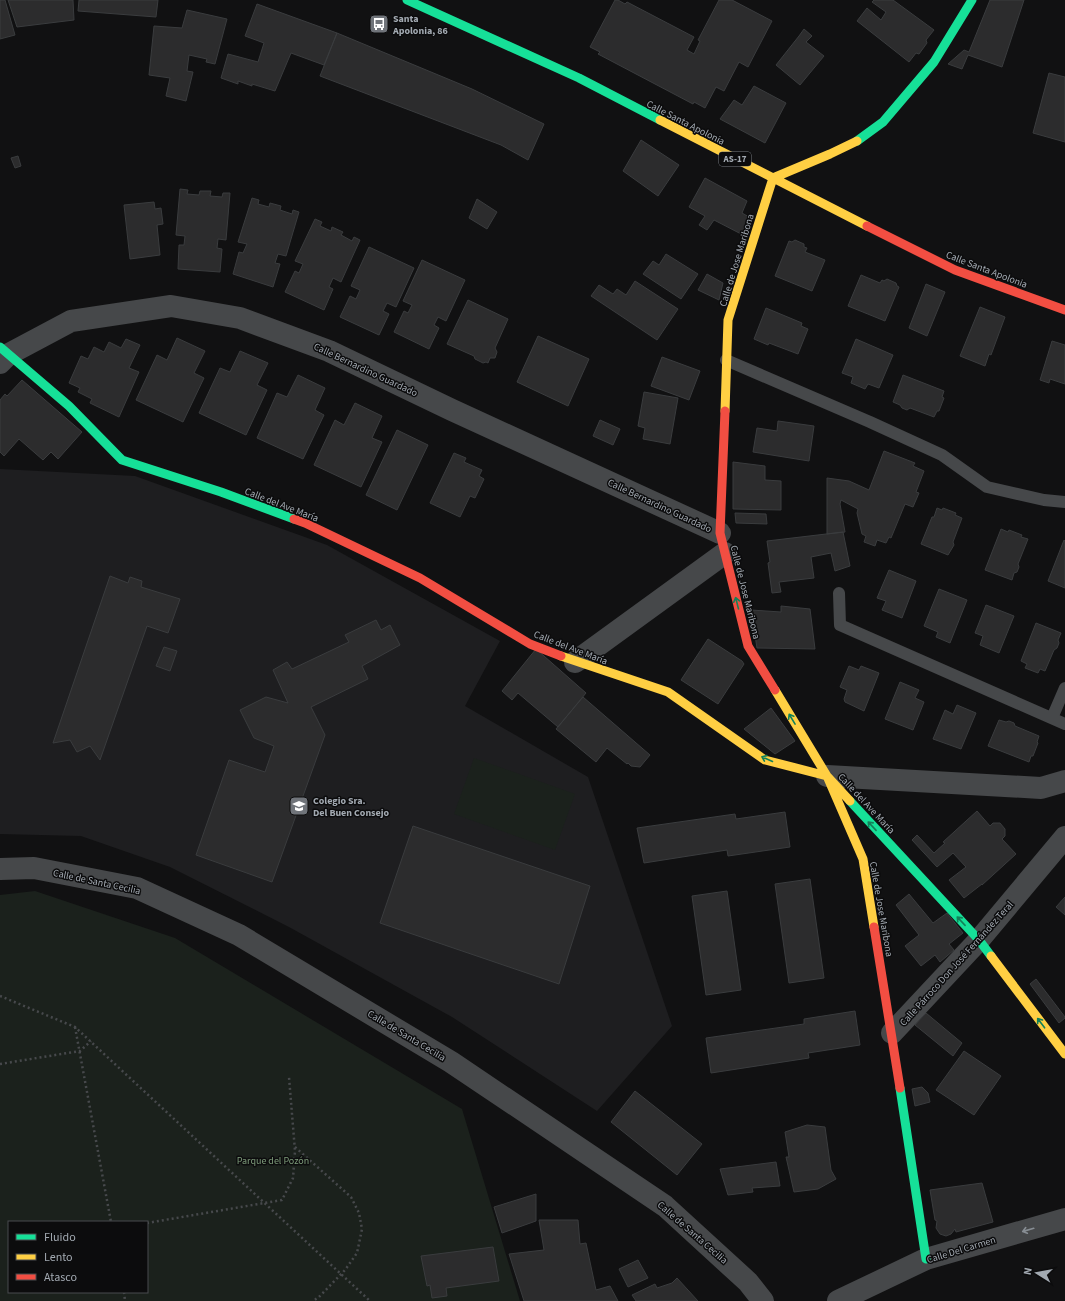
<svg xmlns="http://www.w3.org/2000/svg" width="1065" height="1301" viewBox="0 0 1065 1301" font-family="'Source Sans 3',sans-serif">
<rect width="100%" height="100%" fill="#111112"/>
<path fill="#1e1e20" d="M0 469 135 476 327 545 500 641 465 706 588 777 672 1026 597 1111 452 1017 289 927 170 867 81 836 0 834Z"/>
<path fill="#1b211c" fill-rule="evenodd" d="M474 758 575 794 555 850 454 814Z
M35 891 175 938 462 1109 520 1301H0V895ZM9 1222H147V1292H9Z"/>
<path fill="#2c2c2d" stroke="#3a3c3e" d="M0 0H5L15 35 0 39Z
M8 0H73L74 20 17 27Z
M79 0H158L156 17 78 11Z
M615 0H618L625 4 627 2 694 37 687 50 694 54 700 41 698 40 719 0H732L772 21 748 67 739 62 724 91 716 87 705 108 694 102 693 104 598 54 600 52 590 47Z
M874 0H893L934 30 926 40 927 43 919 54 916 53 909 62 857 21 867 8 881 20 886 12 872 2Z
M990 0H1024L1002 67 968 55 962 69 948 64 964 50 969 52Z
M257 4 337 33 324 65 291 53 275 91 252 84V86L238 81V84L221 78 228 54 258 62 264 43 245 36Z
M187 10 227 19 215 64 206 62 207 59 189 55 187 71 193 72 186 101 166 96 170 78 149 75 154 26 182 28Z
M804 29 812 36 806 42 824 56 800 85 776 65 799 36Z
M337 33 472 89 544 124 528 160 501 145 320 76Z
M1049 73 1065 77V142L1033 133Z
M754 86 786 103 765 143 720 119 734 100 742 105Z
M641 140 679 165 658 196 623 171Z
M18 156 21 166 15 168 11 158Z
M705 178 747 201 742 213 749 217 745 236 714 220 707 230 699 225 705 216 689 207Z
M180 189 188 190 187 194 199 195 200 191H211L210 196 222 197 223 193H230L226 240 218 239 217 248 222 249 220 272 178 269 179 245H184L185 236 176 235Z
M252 198 259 200 258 204 269 207 270 203 281 206 280 210 292 214 293 210 299 212 286 256 278 254 275 263 280 264 273 287 233 274 239 252 243 253 247 244 238 242Z
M477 199 497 212 487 229 469 218Z
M154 202 155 209 161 208 163 224 157 225 160 255 130 259 124 205Z
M315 219 322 222 320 226 331 231 332 227 343 232 341 235 352 241 354 237 360 240 341 282 333 278 329 287 333 289 324 310 285 292 295 271 299 273 303 264 295 261Z
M795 240 804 244V247L807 248 805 252 825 260 812 291 775 276 789 241 792 242Z
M369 247 414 268 396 307 387 303 383 311 389 314 379 335 340 317 350 296 356 299 360 290 351 286Z
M666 254 698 274 681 299 643 274 653 261 659 265Z
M422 260 465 280 446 321 438 317 434 325 439 328 429 349 394 332 404 311 408 313 412 305 403 301Z
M707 274 723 283 719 300 698 290Z
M861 275 880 283 882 280 884 281 887 279 896 283 897 286 899 287 885 321 848 306Z
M635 281 678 309 657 340 591 296 599 285 613 294 617 289 626 295Z
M926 284 945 292 927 336 909 328Z
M468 300 508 319 495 348 497 352 495 358H490L488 363 486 362 483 363 475 359 474 356 447 344Z
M980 307 1005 317 991 355 989 354 985 366 960 356Z
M766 308 802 323 801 326 808 329 798 354 769 343 768 345 754 339Z
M538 336 589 359 568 406 517 382Z
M177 338 205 351 194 373 204 378 183 422 136 400 157 355 167 360Z
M126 339 140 345 129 368 139 372 119 417 90 403 92 399 78 392 80 388 69 383 81 356 88 359 94 347 104 352 109 342 121 348Z
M856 339 893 355 879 388 868 384 865 389 851 383 853 377 842 373Z
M1052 341 1065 345V384L1050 379 1049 383 1040 380Z
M240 351 268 363 257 385 267 390 246 435 199 413 220 368 230 372Z
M662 357 700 371 689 400 651 386Z
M298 375 325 388 315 410 324 415 303 459 257 438 277 393 287 397Z
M903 375 944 391 942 397 944 398 939 411H937L934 417 910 408 907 410 902 408 900 405 893 402Z
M22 380 82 432 58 459 51 452 43 460 19 439 4 456 0 452V400L5 394 7 396Z
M644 392 678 398 670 444 643 439 645 428 638 426Z
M355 403 382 416 372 438 382 442 361 487 314 465 335 420 344 425Z
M600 420 620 429 613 445 593 436Z
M778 421 814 426 809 461 753 452 757 428 777 431Z
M397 430 428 445 397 510 366 495Z
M884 451 915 463 913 466 924 471 916 492 919 493 913 507 905 504 891 538 889 537 886 543 877 540 875 546 864 542 866 536 862 534 857 513 858 509 841 500 840 504 845 532 827 534V478L849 481 869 490Z
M454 453 466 458 464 462 482 470 479 476 484 479 475 498 470 496 460 517 430 503Z
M733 462 765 466V480L781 481V510L733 509Z
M937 508 942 510 943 508 956 513 955 515 962 518 953 542 954 545 948 555 921 544 932 517H934Z
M735 513 766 514 767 524 736 523Z
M1001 529 1008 532 1009 530 1022 535 1021 537 1028 539 1018 564 1019 567 1017 572 1014 573 1012 580 985 570Z
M843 532 850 566 835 571 831 553 811 557 814 578 779 582 781 592 772 593 768 563 770 562 767 541Z
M1064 540 1065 541V588L1048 581Z
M889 570 916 581 902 618 882 610 886 601 877 598Z
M110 576 128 583 130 577 142 581 141 587 180 599 168 633 147 626 100 760 90 746 77 752 70 740 53 743Z
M939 589 967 600 950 643 936 637 938 632 924 626Z
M986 605 1014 616 999 653 980 645 983 636 975 633Z
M781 606 810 609 815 649 757 648 751 610 781 612Z
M376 620 381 630 390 625 400 645 362 666 368 679 311 707 325 735 272 882 196 855 229 760 265 772 274 746 254 738 240 710 266 697 288 703 273 670 287 662 292 669 349 642 345 635Z
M1036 623 1061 633 1058 640 1059 643 1057 648 1054 650 1045 671 1040 669 1038 673 1025 668 1027 664 1021 661Z
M708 639 742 661 744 664 718 704 681 680Z
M164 647 177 651 170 671 156 666Z
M536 649 586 693 558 727 518 693 512 700 502 691Z
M849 666 859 670 861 666 879 673 864 711 845 702 844 699 847 690 840 687Z
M900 682 919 690 915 698 924 702 913 730 885 719Z
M583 697 650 755 640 767 631 766 628 763 627 764 607 748 596 762 556 729Z
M957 705 976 713 961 749 933 739 945 710 953 714Z
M771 708 795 741 775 754 744 729Z
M999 720 1006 722 1009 721 1014 723 1015 726 1039 736 1037 742 1038 743 1033 756H1031L1029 762 988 746Z
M977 811 990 826 993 823H1000L1005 829V836L1002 839 1016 854 982 885V884L964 898 949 880 966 867 953 853 937 867 912 840 917 835 934 853 945 843 943 842Z
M785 812 790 847 728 856 727 850 644 863 637 828 735 814 736 819Z
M413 826 590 886 559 984 380 923Z
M810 879 824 978 789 983 775 884Z
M727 891 741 990 706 995 692 896Z
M909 894 933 923 947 913 963 933 949 944 954 950 940 962 935 955 921 966 905 946 919 935 896 905Z
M1065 897V915L1056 907Z
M1036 979 1065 1017V1018L1059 1023 1030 984Z
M855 1011 860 1045 808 1053 809 1058 711 1073 706 1038 804 1024V1019Z
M926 1013 962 1043 953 1056 915 1025Z
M964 1051 1001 1076 974 1115 936 1090Z
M922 1087 928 1093 930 1102 915 1106 912 1089Z
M635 1091 702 1144 677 1175 611 1122Z
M807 1125 825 1127 831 1170 836 1179 818 1189 794 1192 786 1157H789L785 1132Z
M776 1162 780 1186 752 1188 753 1192 728 1195 720 1169Z
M982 1183 993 1222 956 1232 955 1229 951 1234 946 1236 940 1234 936 1228 937 1221 935 1220 930 1190Z
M536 1194V1221L502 1233 494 1207Z
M539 1220H578L580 1244 586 1243 596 1290 610 1286 618 1301H524L509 1254 544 1250Z
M493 1247 499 1281 446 1288 447 1296 432 1298 430 1285 427 1286 421 1256Z
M638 1260 648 1278 628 1287 619 1269Z
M677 1278 698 1301H636L632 1295 655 1284 657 1288 672 1283Z"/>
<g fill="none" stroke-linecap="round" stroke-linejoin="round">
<path stroke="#47494c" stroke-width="2.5" stroke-dasharray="2 3" stroke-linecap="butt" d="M0 996 75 1027 370 1301
M75 1027 111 1222
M0 1064 80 1051 91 1041
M295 1147 351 1197 359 1213 362 1229 357 1253 345 1270 319 1297 313 1301
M147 1223 282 1200 293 1178 295 1151 289 1077
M124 1292 125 1301"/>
<path stroke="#46484a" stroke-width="12" d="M726 360 870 422 942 455 987 487 1044 500 1065 502
M839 593 840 625 1065 724
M1052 718 1065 688"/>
<path stroke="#46484a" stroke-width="22" d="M0 363 9 354 71 321 171 306 240 318 329 351 452 410 720 533
M575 662 725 553
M827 776 1041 788 1065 781
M0 869 34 868 137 888 239 935 451 1062 665 1206 748 1282 763 1301
M892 1033 979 940 1065 837
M838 1301 926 1259 1065 1219"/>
<path stroke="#16e098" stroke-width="9" d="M407 0 579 78 660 120
M857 141 883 122 934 62 972 0
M0 347 69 406 122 460 221 492 294 519
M850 801 979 940 991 956
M900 1088 926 1259"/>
<path stroke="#ffcf43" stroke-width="9" d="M660 120 867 226
M725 411 728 320 773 178 830 154 857 141
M561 656 668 692 765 760 827 776 850 801
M775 690 827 776 863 859 874 927
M991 956 1065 1054"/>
<path stroke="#f24e42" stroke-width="9" d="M867 226 955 270 1065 310
M725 411 720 533 748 646 775 690
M294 519 305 523 420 578 530 644 561 656
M874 927 900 1088"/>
</g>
<defs><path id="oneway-shaft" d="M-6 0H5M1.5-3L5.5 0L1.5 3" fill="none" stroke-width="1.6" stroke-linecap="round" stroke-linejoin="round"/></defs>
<g stroke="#128159">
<use href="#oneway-shaft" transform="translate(737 603) rotate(-104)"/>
<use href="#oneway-shaft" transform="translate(792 719) rotate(-121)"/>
<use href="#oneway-shaft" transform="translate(767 759) rotate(-156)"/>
<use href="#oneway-shaft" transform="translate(872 826) rotate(-133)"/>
<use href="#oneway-shaft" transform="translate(961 921) rotate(-133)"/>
<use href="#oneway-shaft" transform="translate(1041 1023) rotate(-127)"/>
</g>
<use stroke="#878d93" href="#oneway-shaft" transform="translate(1028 1230) rotate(164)"/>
<defs>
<symbol id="bus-square" viewBox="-11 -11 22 22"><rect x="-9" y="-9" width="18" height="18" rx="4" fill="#70747a" stroke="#0c0c0d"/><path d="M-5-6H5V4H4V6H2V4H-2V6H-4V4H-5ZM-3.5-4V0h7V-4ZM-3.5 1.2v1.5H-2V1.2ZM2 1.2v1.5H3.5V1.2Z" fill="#fff"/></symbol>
<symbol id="school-square" viewBox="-11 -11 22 22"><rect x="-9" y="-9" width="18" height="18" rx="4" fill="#70747a" stroke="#0c0c0d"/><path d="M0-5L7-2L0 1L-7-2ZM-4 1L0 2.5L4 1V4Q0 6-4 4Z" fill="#fff"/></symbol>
</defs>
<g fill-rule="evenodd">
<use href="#bus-square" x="368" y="13" width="22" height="22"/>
<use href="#school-square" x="288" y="795" width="22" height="22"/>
</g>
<g text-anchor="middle" stroke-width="3" stroke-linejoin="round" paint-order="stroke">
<rect fill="#0c0c0d" stroke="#767b80" stroke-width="1" x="719" y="152" width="32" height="14" rx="3"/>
<g font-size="9" font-weight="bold" fill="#a3aab2">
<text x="735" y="162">AS-17</text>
</g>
<g font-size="10" font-weight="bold" fill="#a3aab2" stroke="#0c0c0d" text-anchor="start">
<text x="393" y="22">Santa<tspan x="393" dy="12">Apolonia, 86</tspan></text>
<text x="313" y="804">Colegio Sra.<tspan x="313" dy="12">Del Buen Consejo</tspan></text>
</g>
<g font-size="10" fill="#a3aab2" stroke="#0c0c0d">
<text transform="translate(686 122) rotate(27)" y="4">Calle Santa Apolonia</text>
<text transform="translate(736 260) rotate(-73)" y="4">Calle de Jose Maribona</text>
<text transform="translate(987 269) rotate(21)" y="4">Calle Santa Apolonia</text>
<text transform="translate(366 369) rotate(25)" y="4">Calle Bernardino Guardado</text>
<text transform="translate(282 504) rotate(21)" y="4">Calle del Ave María</text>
<text transform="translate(660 505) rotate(25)" y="4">Calle Bernardino Guardado</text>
<text transform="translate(746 592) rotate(76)" y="4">Calle de Jose Maribona</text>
<text transform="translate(571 647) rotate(21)" y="4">Calle del Ave María</text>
<text transform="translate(867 803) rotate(47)" y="4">Calle del Ave María</text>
<text transform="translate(97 881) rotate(12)" y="4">Calle de Santa Cecilia</text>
<text transform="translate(882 909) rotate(80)" y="4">Calle de Jose Maribona</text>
<text transform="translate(956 963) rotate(-48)" y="4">Calle Párroco Don José Fernández Teral</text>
<text transform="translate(407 1035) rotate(31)" y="4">Calle de Santa Cecilia</text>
<text transform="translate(693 1232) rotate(41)" y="4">Calle de Santa Cecilia</text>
<text transform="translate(961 1249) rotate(-17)" y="4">Calle Del Carmen</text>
</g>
<g font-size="10" fill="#7e9c7b" stroke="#0c0c0d">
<text x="273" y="1164">Parque del Pozón</text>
</g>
</g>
<rect x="8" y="1221" width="140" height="72" fill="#0c0c0d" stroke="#484b4f"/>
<rect x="16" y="1234" width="20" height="6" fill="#16e098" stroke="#484b4f"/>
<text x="44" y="1241" font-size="12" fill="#a3aab2">Fluido</text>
<rect x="16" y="1254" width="20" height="6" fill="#ffcf43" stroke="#484b4f"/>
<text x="44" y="1261" font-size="12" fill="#a3aab2">Lento</text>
<rect x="16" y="1274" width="20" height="6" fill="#f24e42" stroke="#484b4f"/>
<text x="44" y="1281" font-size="12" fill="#a3aab2">Atasco</text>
<g transform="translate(1037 1273) rotate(281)" stroke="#0c0c0d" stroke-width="3" paint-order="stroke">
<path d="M0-3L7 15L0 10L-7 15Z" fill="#a3aab2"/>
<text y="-6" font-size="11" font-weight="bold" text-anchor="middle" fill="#a3aab2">N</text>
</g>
</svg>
